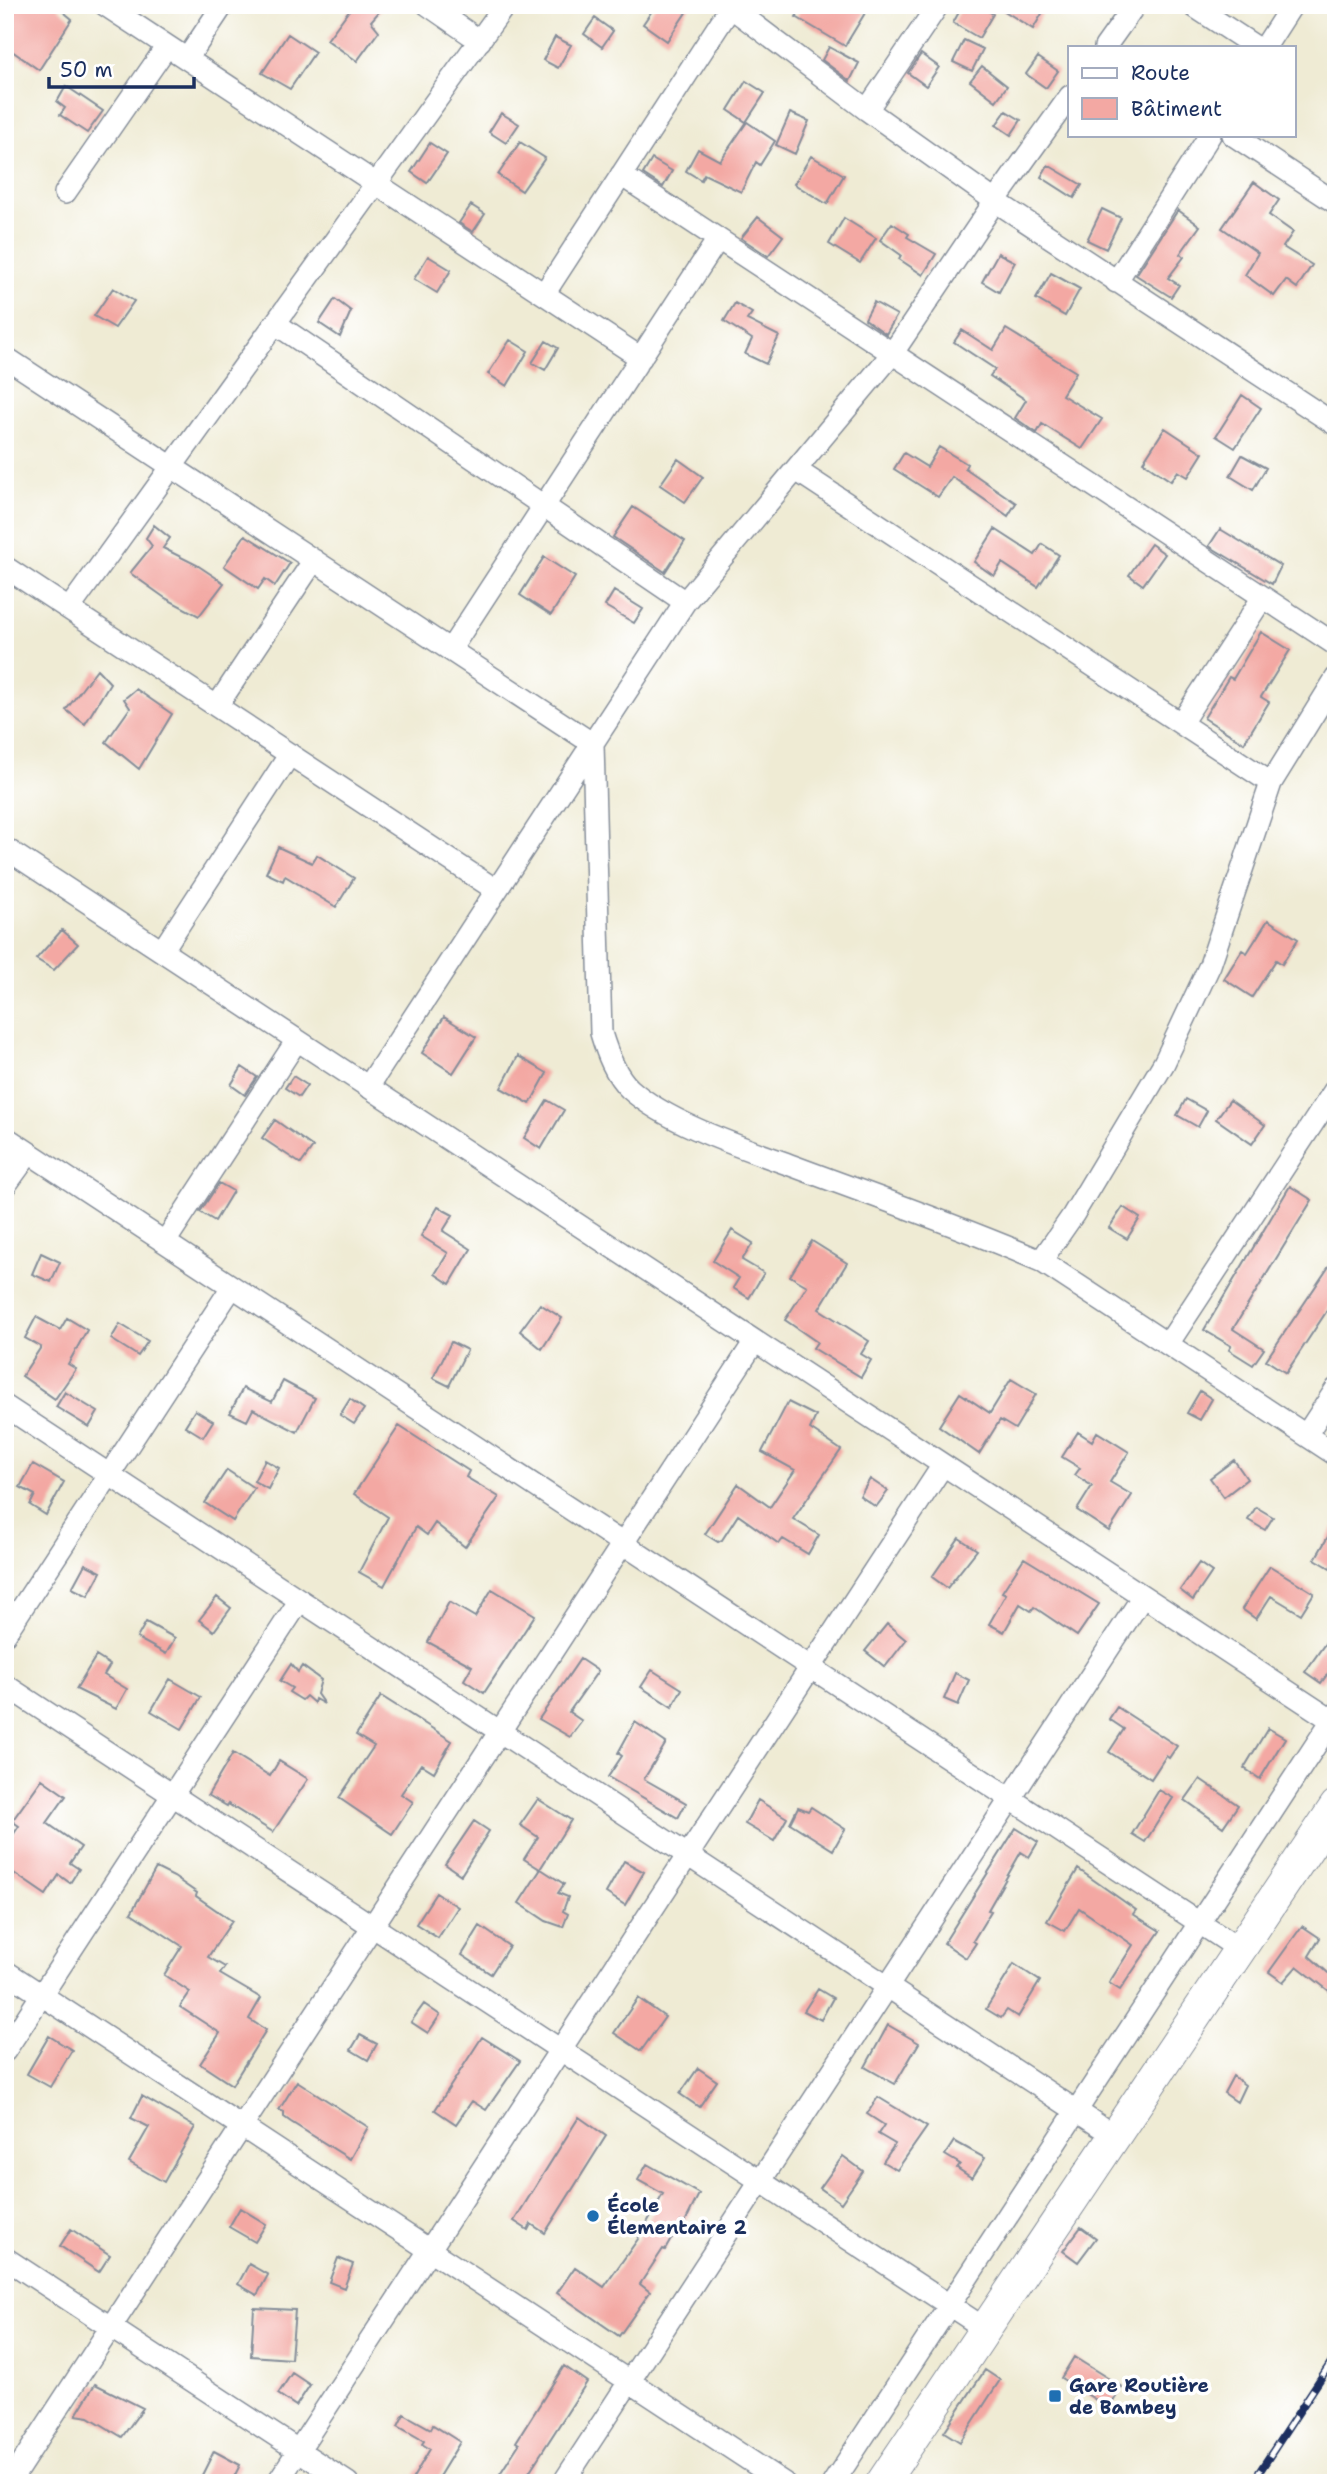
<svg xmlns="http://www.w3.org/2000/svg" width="1341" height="2488" viewBox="0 0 1341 2488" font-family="'Shantell Sans',sans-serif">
<rect width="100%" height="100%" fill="#fff"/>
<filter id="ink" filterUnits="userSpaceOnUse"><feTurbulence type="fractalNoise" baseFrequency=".0143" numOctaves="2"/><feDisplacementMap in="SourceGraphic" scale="14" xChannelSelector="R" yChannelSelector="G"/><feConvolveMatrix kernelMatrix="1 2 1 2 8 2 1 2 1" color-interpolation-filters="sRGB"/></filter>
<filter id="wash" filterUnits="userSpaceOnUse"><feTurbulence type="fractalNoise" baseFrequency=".00686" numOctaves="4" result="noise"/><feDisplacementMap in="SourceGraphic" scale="28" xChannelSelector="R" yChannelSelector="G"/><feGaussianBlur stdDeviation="1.57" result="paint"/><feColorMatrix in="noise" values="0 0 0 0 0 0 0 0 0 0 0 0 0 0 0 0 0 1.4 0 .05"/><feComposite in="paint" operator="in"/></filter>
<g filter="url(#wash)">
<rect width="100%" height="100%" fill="#efebd4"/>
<g id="blocks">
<path fill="#f3a8a3" d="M5 5H55L72 19 39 70 5 46Z
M353 5H385L371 21 379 31 357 61 327 40Z
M656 5H691L667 41 643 24Z
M803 5H853L865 13 845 46 796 17Z
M963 5H978L993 14 979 38 953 23Z
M995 5H1047L1033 29Z
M595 18 613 31 602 47 584 34Z
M288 34 315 52 290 89 262 73Z
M555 37 571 45 558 68 543 60Z
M964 40 983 49 972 71 953 62Z
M829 47 859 63 850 81 822 60Z
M921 54 939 67 926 86 908 73Z
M1038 57 1058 71 1046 88 1026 74Z
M982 66 1007 86 996 101 970 81Z
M746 81 765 93 746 122 728 110Z
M66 86 103 111 87 133 60 115 65 108 57 102Z
M1006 111 1021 120 1011 135 996 125Z
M501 113 519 124 506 143 489 132Z
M790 113 809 121 795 154 776 145Z
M747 122 775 141 760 165 756 162 741 192 704 174 701 180 686 171 698 149 720 161Z
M520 142 545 158 522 191 498 175Z
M430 143 447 154 427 183 411 172Z
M811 156 844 175 827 204 794 184Z
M652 159 672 171 663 187 643 174Z
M1048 165 1082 185 1074 198 1041 177Z
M1254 182 1279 200 1269 215 1293 232 1283 247 1312 265 1297 288 1286 280 1274 296 1245 275 1258 253 1222 228Z
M471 205 485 214 473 232 459 223Z
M1102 209 1121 218 1106 249 1087 240Z
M1178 210 1200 226 1180 254 1184 257 1168 278 1179 285 1171 297 1136 275Z
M758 217 783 236 768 256 741 238Z
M844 218 876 238 860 263 829 244Z
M892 223 909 234 907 237 936 254 923 275 899 259 901 255 880 240Z
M998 253 1015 262 999 292 982 282Z
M428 256 451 270 437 293 414 279Z
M1051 273 1080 289 1065 316 1036 299Z
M113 288 134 301 115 328 94 316Z
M335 299 351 311 340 337 319 323Z
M874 302 897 315 886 334 865 319Z
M735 303 752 313 747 320 779 336 766 364 745 354 752 339 724 321Z
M1006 329 1076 372 1062 395 1102 419 1082 449 1042 424 1037 433 1015 418 1026 400 990 376 995 369 954 342 962 330 993 350Z
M510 340 528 351 507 386 488 374Z
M546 341 558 348 545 370 532 363Z
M1242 395 1261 408 1235 448 1216 436Z
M1165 428 1203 453 1188 477 1178 471 1171 481 1143 462Z
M939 447 967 464 965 468 1016 503 1008 516 952 477 938 497 894 469 904 453 927 467Z
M1242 455 1266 468 1253 490 1230 476Z
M678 459 703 477 685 502 660 485Z
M633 507 685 541 665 572 613 537Z
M154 525 170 538 163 548 197 565 224 583 199 616 165 598 130 573 152 546 146 538Z
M995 529 1035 555 1042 544 1059 555 1038 587 1002 563 994 576 974 562Z
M1220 529 1281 566 1272 584 1209 546Z
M245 535 290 563 275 586 265 579 258 589 224 566Z
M1151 544 1165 554 1143 585 1129 575Z
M544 557 575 577 551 615 520 595Z
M614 591 643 609 634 623 605 606Z
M1261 632 1290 650 1261 697 1269 702 1244 743 1204 718 1229 677 1233 679Z
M97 669 110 683 85 724 66 710Z
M136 689 172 714 139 769 106 742 130 708 124 699Z
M278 847 312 863 317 855 354 878 336 907 285 876 283 881 266 873Z
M1268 920 1298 939 1282 964 1276 960 1252 997 1224 979 1242 950 1247 953Z
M62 930 78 944 54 970 36 959Z
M444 1017 476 1037 453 1073 422 1053Z
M518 1056 547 1073 530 1104 501 1088Z
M242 1067 257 1077 245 1095 231 1085Z
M293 1076 307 1085 299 1097 285 1088Z
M1186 1099 1207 1111 1198 1127 1177 1115Z
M547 1100 564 1110 541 1149 524 1138Z
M1230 1100 1265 1125 1252 1144 1216 1119Z
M275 1120 313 1147 301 1164 262 1138Z
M219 1183 233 1191 215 1221 200 1212Z
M1290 1186 1312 1200 1233 1329 1264 1349 1253 1365 1229 1350 1231 1346 1204 1330Z
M438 1207 453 1215 443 1231 471 1249 450 1284 435 1274 448 1253 421 1236Z
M1123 1207 1140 1218 1127 1239 1109 1228Z
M732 1230 753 1243 742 1260 764 1273 749 1298 733 1288 739 1278 713 1261Z
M812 1241 847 1263 819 1309 869 1341 861 1354 871 1360 861 1377 813 1348 817 1342 785 1320 807 1286 790 1276Z
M41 1253 60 1262 51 1282 32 1274Z
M1336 1256V1297L1286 1373 1266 1360Z
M540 1304 562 1318 542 1349 520 1331Z
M36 1317 60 1330 67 1318 87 1330 68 1364 76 1369 55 1399 22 1376 41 1347 25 1338Z
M120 1324 148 1341 138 1356 111 1339Z
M451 1342 467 1350 449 1386 433 1378Z
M1011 1379 1036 1394 1015 1429 1000 1420 979 1454 939 1426 960 1393 990 1413Z
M283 1381 315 1398 297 1432 253 1409 247 1421 230 1413 243 1388 272 1402Z
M1200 1391 1212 1399 1200 1420 1187 1413Z
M65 1392 98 1412 89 1427 56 1407Z
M350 1399 364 1409 354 1424 340 1415Z
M788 1402 816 1416 810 1429 841 1450 793 1519 819 1535 808 1554 783 1539 779 1544 738 1515 722 1540 718 1542 705 1534 738 1484 770 1507 795 1470 762 1452Z
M195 1410 213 1421 203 1437 185 1426Z
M399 1426 469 1471 466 1477 499 1497 465 1547 435 1523 427 1535 416 1527 384 1586 359 1572 388 1517 354 1494Z
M1078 1432 1092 1441 1097 1432 1129 1452 1110 1482 1132 1495 1109 1531 1077 1510 1092 1486 1075 1475 1080 1468 1062 1457Z
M265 1460 279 1468 268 1489 254 1481Z
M1234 1460 1247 1479 1224 1497 1210 1478Z
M33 1464 64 1482 46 1515 30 1505 35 1495 20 1487Z
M227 1470 254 1488 233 1521 205 1503Z
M870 1479 888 1491 876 1507 860 1496Z
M1256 1507 1273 1517 1265 1530 1248 1520Z
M1336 1523V1558L1330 1568 1315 1559Z
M959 1538 977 1550 947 1588 932 1577Z
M1024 1558 1099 1604 1077 1636 1034 1607 1031 1611 1020 1604 1004 1632 989 1624 1006 1594 1002 1592Z
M1199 1563 1212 1572 1193 1600 1180 1590Z
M85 1564 101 1572 88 1596 72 1588Z
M1270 1566 1314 1593 1301 1614 1271 1596 1256 1619 1242 1609Z
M492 1589 535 1615 484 1693 464 1680 472 1666 428 1642 449 1602 475 1617Z
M217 1597 231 1608 214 1631 199 1620Z
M146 1622 175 1638 166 1654 137 1638Z
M887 1624 906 1640 885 1667 865 1651Z
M1336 1628V1662L1321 1683 1305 1672Z
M96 1656 110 1665 104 1675 127 1689 116 1709 76 1689Z
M580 1659 598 1671 569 1712 582 1721 570 1737 539 1719Z
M291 1664 298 1672 302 1666 321 1680 317 1694 324 1704 315 1699 314 1703 306 1696 302 1700 289 1692 292 1688 280 1681Z
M652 1670 682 1689 672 1707 641 1687Z
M955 1673 969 1680 958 1705 944 1699Z
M170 1679 201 1697 182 1729 151 1711Z
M381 1696 452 1741 434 1772 421 1764 401 1794 413 1802 392 1834 339 1798 374 1746 356 1735Z
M1117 1707 1177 1746 1169 1758 1166 1756 1151 1779 1109 1752 1124 1729 1109 1719Z
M635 1722 666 1743 644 1779 686 1803 678 1818 608 1777 622 1756 618 1753Z
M1268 1728 1285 1738 1260 1779 1244 1768Z
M233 1753 270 1776 279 1761 308 1779 273 1832 228 1804 227 1806 208 1795Z
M42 1779 66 1796 47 1823 81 1847 70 1863 79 1869 70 1883 59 1875 46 1895 5 1867V1847L19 1826 12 1821Z
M1200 1779 1238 1805 1223 1827 1185 1800Z
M1159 1790 1173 1798 1145 1842 1132 1834Z
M538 1799 571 1820 540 1869 524 1859 538 1837 520 1825Z
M758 1800 787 1818 774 1841 745 1824Z
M798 1807 808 1811 811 1807 845 1829 833 1850 790 1823Z
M474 1821 489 1831 461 1875 445 1864Z
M1016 1828 1038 1842 1029 1857 1021 1852 988 1910 991 1911 973 1941 976 1943 966 1958 944 1943Z
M624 1861 644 1872 625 1905 606 1893Z
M156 1868 174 1877 197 1893 196 1896 232 1921 208 1957 225 1967 220 1974 261 1998 249 2019 266 2030 232 2085 200 2064 220 2033 180 2007 190 1992 164 1975 182 1946 131 1913Z
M541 1869 564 1884 558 1893 568 1897 563 1911 568 1914 563 1927 546 1921 519 1903Z
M1078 1869 1136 1910 1133 1914 1160 1931 1120 1990 1109 1983 1133 1945 1079 1908 1065 1931 1047 1921Z
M436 1893 458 1907 438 1938 416 1924Z
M480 1926 509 1946 491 1974 462 1955Z
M1302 1926 1320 1938 1309 1956 1336 1980V1992L1333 1994 1297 1966 1283 1982 1269 1972Z
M1014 1964 1040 1981 1018 2017 1007 2010 1001 2018 986 2009Z
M818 1989 833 1998 821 2020 804 2011Z
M638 1998 665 2017 641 2051 614 2033Z
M424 2004 440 2015 428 2033 411 2022Z
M888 2025 919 2043 895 2084 865 2067Z
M360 2035 377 2044 368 2060 351 2050Z
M49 2036 72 2050 50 2087 27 2074Z
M482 2037 520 2061 486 2110 472 2101 456 2124 435 2110Z
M698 2068 717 2081 699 2107 680 2094Z
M1233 2076 1245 2085 1237 2102 1224 2093Z
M297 2081 368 2127 350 2159 291 2122 284 2117V2112L279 2110Z
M142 2096 195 2127 164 2182 129 2162 149 2127 131 2118Z
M878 2097 927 2127 897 2170 883 2162 895 2144 878 2134 884 2125 867 2114Z
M579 2117 606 2136 545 2233 531 2224 528 2230 514 2221Z
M954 2141 985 2158 972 2178 957 2168 960 2164 945 2155Z
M843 2156 863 2171 841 2203 820 2188Z
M647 2164 699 2194 684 2224 681 2222 665 2250 663 2249 640 2284 650 2292 619 2336 557 2293 575 2267 604 2287 638 2239 663 2194 638 2180Z
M240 2208 266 2224 255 2242 229 2227Z
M1081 2227 1096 2238 1078 2262 1063 2251Z
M71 2229 110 2255 99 2272 60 2246Z
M338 2258 353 2264 344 2288 329 2282Z
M249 2264 268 2275 257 2295 238 2284Z
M254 2308 295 2310 291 2359 251 2356Z
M1074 2357 1122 2387 1109 2408 1061 2378Z
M564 2366 587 2382 522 2483H494L519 2444 516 2442Z
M985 2370 1000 2380 960 2442 944 2432Z
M292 2373 310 2385 296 2406 278 2394Z
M95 2384 143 2408 122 2437 89 2417 76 2415Z
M404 2414 431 2429 433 2425 460 2442 435 2483H410L430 2449 422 2444 424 2441 398 2426Z
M214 2451 240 2465 231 2483H198Z"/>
</g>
</g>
<g filter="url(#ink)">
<use href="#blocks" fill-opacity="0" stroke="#858d99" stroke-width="2"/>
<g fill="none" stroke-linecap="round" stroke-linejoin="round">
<defs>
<path id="minor" d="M105 5 641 358
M428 5 480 41
M728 5 867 110 995 201 1336 425
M1192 5 1256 47
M1105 47 1135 5
M1265 47 1292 5
M187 59 223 5
M867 110 938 5
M1233 135 1336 203
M621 175 1336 645
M65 193 167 46
M1116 282 1210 135
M544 294 732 5
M276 324 685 602
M5 357 593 744 601 1033C607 1053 615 1075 630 1089 669 1124 744 1148 793 1166 876 1197 960 1226 1041 1261L1336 1455
M796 470 1271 783
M5 567 496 890
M69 609 505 5
M450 650 718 239
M217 706 314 560
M1181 723 1263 597
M5 848 1336 1723
M162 951 290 754
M368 1087 685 602 892 354 995 201 1070 96
M5 1137 1239 1949
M5 1186 29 1153
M165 1242 297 1040
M1041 1261 1073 1215 1164 1063 1210 965 1271 783 1336 678
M1168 1344 1336 1088
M5 1406 1113 2135
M1306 1435 1336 1389
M5 1634 232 1287
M5 1685 984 2328
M5 1971 784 2483
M5 2051 300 1600
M5 2258 348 2483
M9 2483 755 1341
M277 2483 943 1465
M563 2483 1143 1596
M833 2483 1336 1714"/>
<path id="primary" d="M882 2483 1336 1806"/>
</defs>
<use href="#minor" stroke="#858d99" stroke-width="24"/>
<use href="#primary" stroke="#858d99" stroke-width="34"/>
<use href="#minor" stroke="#fff" stroke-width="21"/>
<use href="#primary" stroke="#fff" stroke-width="32"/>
<defs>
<path id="rail" d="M1252 2483 1336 2355"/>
</defs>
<use href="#rail" stroke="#1b2f5e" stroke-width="8"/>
<use href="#rail" stroke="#fff" stroke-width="5" stroke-dasharray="16" stroke-linecap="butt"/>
</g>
</g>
<g fill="#1f6fb2" stroke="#fff" stroke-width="2.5">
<circle cx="593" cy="2216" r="7"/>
<rect x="1048" y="2389" width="14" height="14" rx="3.5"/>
</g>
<g text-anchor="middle" stroke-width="7" stroke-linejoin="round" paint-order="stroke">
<g font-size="19" font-weight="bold" fill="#1b2f5e" stroke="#fff" text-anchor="start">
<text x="607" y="2212">École<tspan x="607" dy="22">Élementaire 2</tspan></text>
<text x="1069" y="2392">Gare Routière<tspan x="1069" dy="22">de Bambey</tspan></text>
</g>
</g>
<rect width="1341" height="2488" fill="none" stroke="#fff" stroke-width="28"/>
<rect x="1068" y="46" width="228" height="91" fill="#ffffff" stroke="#a4acbf" stroke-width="2"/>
<rect x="1082" y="68" width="35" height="10" fill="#ffffff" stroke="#a4acbf" stroke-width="2"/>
<text x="1131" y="80" font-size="21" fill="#1b2f5e">Route</text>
<rect x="1082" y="98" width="35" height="21" fill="#f3a8a3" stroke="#a4acbf" stroke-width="2"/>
<text x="1131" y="116" font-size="21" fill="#1b2f5e">Bâtiment</text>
<path d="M49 77v10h145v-10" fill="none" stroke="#1b2f5e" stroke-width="3.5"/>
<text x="60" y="77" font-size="21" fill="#1b2f5e" stroke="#ffffff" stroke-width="5" paint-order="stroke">50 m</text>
</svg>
